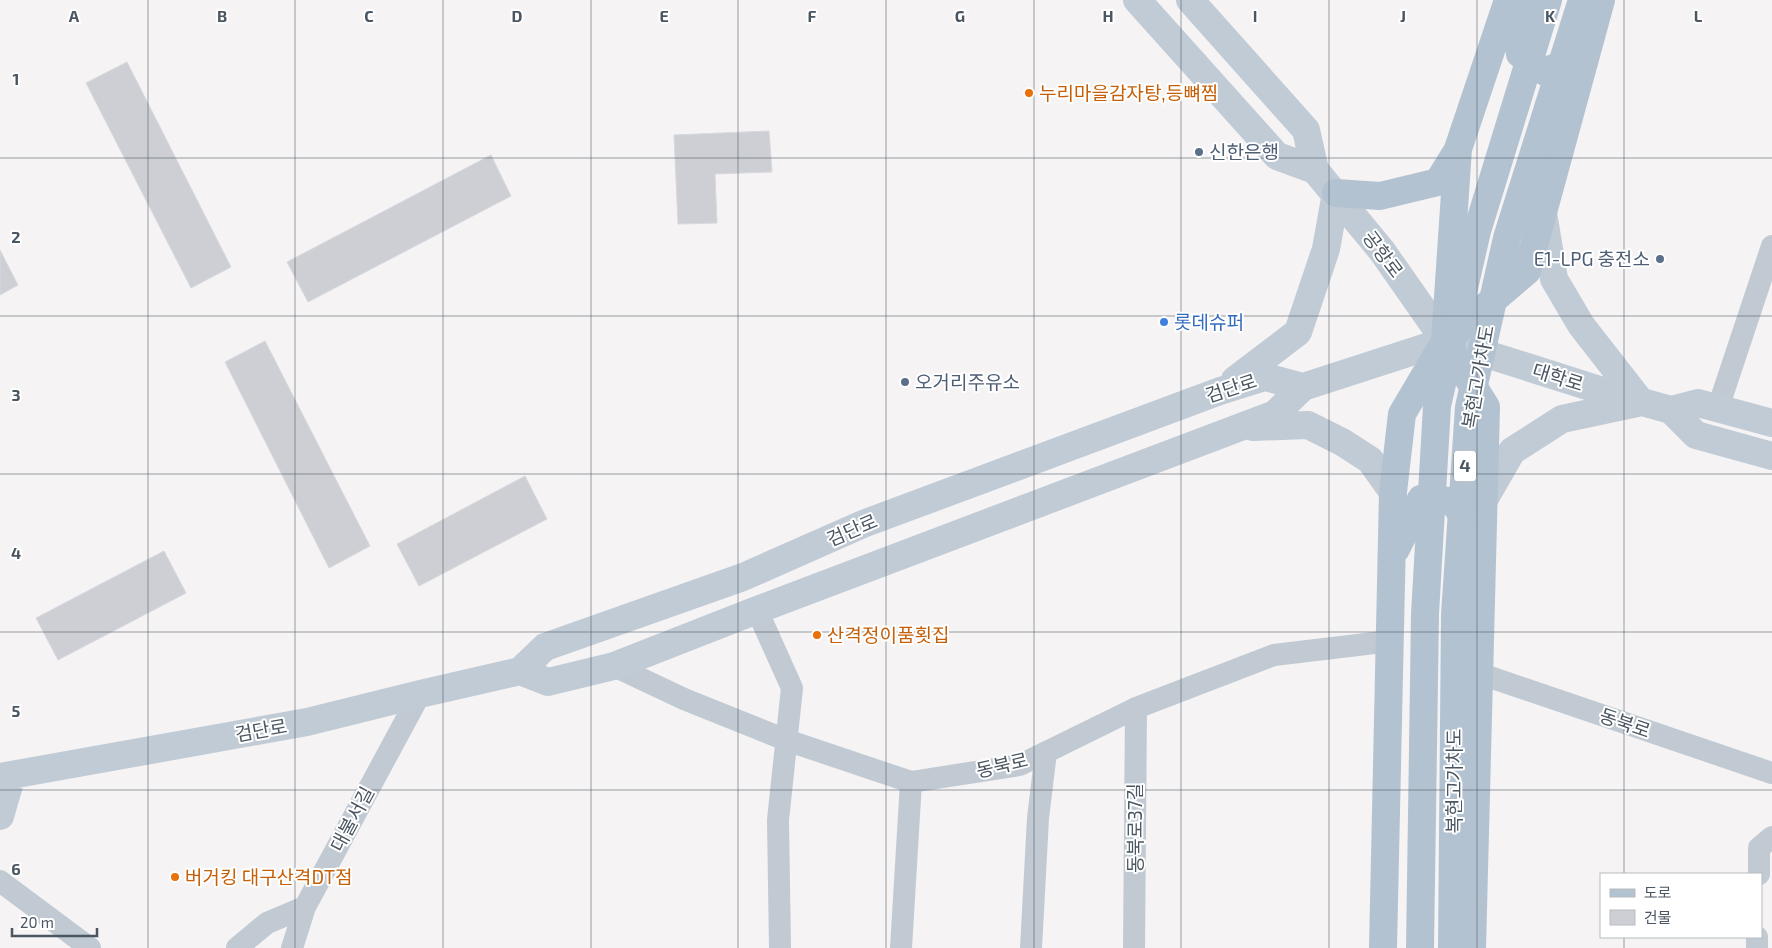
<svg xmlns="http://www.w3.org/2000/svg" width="1772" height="948" viewBox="0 0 1772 948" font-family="'Exo 2','Noto Sans KR',sans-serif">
<rect width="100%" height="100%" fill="#f5f3f3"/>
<path fill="#cdcfd5" stroke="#d7d9de" d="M127 62 231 267 191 288 86 83Z
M769 131 772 172 715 174 717 223 678 224 674 135Z
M491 155 511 196 308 302 287 262Z
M0 250 18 285 0 295Z
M265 341 370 546 329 568 225 362Z
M525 476 547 519 419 586 397 544Z
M164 551 186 593 58 660 36 618Z"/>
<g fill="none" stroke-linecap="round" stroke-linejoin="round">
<path stroke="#c1cad2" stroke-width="22" d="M1718 408 1772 246
M757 610 792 688 778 820 780 948
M614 666 684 699 786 740 911 782 1020 765 1136 708 1274 655 1391 641
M1478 673 1772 773
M1759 874V848L1772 837
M0 881 90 948
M237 948 267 923 305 907
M292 948 305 907 420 694
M901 948 911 782
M1031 948 1038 818 1046 752
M1134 948 1136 708
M1757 948V937"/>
<path stroke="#c1cbd6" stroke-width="28" d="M1137 0 1277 156 1315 170
M1190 0 1306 130 1315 170 1382 251 1445 341
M1543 213 1554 279 1581 325 1641 402
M1445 341 1606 392 1671 410 1696 435 1772 456
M1235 380 1298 332 1326 249 1336 193
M1671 410 1698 403 1772 423
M1253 427 1308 425 1342 442 1370 460 1393 492
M1482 503 1512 451 1562 419 1637 403
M520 671 548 682 614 666 757 610 1275 414 1303 387 1445 341
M0 777 307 722 420 694 520 671 545 647 743 577 863 524 1220 391 1265 377 1303 387
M0 816 12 775"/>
<path stroke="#b3c2d1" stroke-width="28" d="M1520 0 1517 24 1520 54 1545 72 1567 62 1575 50
M1336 193 1380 196 1438 182 1456 153
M1396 549 1421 499 1452 501 1463 515 1468 531
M1383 948 1393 492 1402 414 1445 341 1527 271 1601 0
M1472 948 1486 407 1445 341 1458 149 1508 0"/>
<path stroke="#b3c2d1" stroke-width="28" d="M1420 948 1425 614 1437 406 1477 231 1548 0
M1452 948 1455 615 1469 407 1507 238 1582 0"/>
</g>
<path fill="none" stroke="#4a5661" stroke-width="1" stroke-opacity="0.55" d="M148 0V948M295 0V948M443 0V948M591 0V948M738 0V948M886 0V948M1034 0V948M1181 0V948M1329 0V948M1477 0V948M1624 0V874M0 158H1772M0 316H1772M0 474H1772M0 632H1772M0 790H1772M1624 937V948"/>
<g fill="#e8710a" stroke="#fff" stroke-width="2">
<circle cx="1029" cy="93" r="5"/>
<circle cx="817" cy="635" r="5"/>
<circle cx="175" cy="877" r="5"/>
</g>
<g fill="#5c6f8a" stroke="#fff" stroke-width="2">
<circle cx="1199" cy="152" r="5"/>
<circle cx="1660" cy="259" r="5"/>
<circle cx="905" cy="382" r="5"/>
</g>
<circle fill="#3f7fe0" stroke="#fff" stroke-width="2" cx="1164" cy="322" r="5"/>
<g text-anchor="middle" stroke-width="4" stroke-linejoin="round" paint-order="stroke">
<rect fill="#fff" stroke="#808990" stroke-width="1" x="1454" y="450.5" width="22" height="31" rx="4"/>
<g font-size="18" font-weight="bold" fill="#4a5661">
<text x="1465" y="472">4</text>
</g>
<g font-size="19" fill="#c56008" stroke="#fff" text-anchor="start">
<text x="1039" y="100">누리마을감자탕,등뼈찜</text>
<text x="827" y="642">산격정이품횟집</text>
<text x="185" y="884">버거킹 대구산격DT점</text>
</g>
<g font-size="19" fill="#4e5e75" stroke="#fff" text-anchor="start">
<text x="1209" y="159">신한은행</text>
<text x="1650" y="266" text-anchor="end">E1-LPG 충전소</text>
<text x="915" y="389">오거리주유소</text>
</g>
<g font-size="19" fill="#4a5661" stroke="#fff">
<text transform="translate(1383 254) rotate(53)" y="7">공항로</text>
<text transform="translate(1478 377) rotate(-80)" y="7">복현고가차도</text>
<text transform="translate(1558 377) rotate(17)" y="7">대학로</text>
<text transform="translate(1231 388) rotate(-18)" y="7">검단로</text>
<text transform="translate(852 530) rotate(-23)" y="7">검단로</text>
<text transform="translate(1625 723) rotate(19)" y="7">동북로</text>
<text transform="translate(261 730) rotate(-10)" y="7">검단로</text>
<text transform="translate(1002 765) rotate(-13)" y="7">동북로</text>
<text transform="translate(1454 781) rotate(-90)" y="7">복현고가차도</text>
<text transform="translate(352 819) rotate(-62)" y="7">대불서길</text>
<text transform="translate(1135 828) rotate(-90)" y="7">동북로37길</text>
</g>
<g font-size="19" fill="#366cbe" stroke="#fff" text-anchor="start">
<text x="1174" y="329">롯데슈퍼</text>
</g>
</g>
<g font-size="16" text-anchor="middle" font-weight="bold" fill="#4a5661" stroke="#fff" stroke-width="4" stroke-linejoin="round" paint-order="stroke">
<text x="74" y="22">A</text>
<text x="222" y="22">B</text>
<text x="369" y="22">C</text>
<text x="517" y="22">D</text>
<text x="664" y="22">E</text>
<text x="812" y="22">F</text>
<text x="960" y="22">G</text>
<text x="1108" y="22">H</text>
<text x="1255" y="22">I</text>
<text x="1403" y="22">J</text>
<text x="1550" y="22">K</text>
<text x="1698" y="22">L</text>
<text x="16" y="85">1</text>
<text x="16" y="243">2</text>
<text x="16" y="401">3</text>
<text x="16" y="559">4</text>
<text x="16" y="717">5</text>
<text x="16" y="875">6</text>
</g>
<rect x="1600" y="873" width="162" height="65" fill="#ffffff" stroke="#b7bbc0"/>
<rect x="1610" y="889" width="25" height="8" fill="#b3c2d1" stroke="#b7bbc0"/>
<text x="1644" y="898" font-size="15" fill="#4a5661">도로</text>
<rect x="1610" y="910" width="25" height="15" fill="#cdcfd5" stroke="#b7bbc0"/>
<text x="1644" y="923" font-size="15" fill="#4a5661">건물</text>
<path d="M12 928v8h85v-8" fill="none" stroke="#4a5661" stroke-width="2.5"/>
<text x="20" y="928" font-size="15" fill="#4a5661" stroke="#ffffff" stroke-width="4" paint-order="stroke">20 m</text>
</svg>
